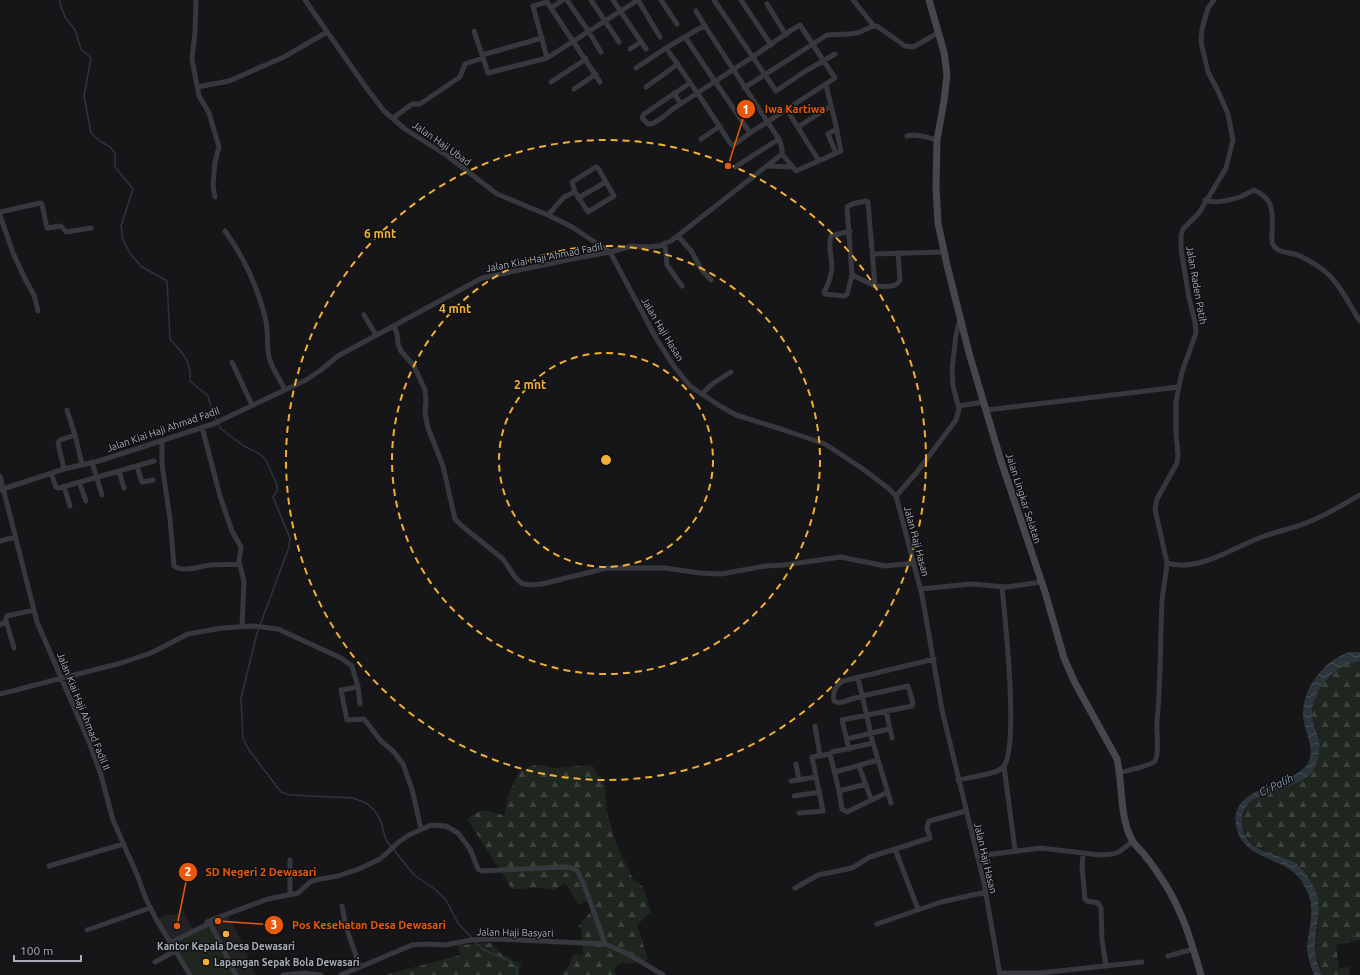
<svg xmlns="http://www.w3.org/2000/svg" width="1360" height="975" viewBox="0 0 1360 975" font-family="Ubuntu,sans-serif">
<defs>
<pattern id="forest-firs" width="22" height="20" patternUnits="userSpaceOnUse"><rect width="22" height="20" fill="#1e261f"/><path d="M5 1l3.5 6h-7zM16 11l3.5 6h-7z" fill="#3c433d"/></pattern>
<pattern id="water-waves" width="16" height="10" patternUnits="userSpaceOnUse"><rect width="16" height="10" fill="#2c353c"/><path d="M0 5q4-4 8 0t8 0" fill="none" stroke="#485056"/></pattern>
</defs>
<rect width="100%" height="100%" fill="#161618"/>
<path fill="#222225" d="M183 910 193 930 171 941 158 919 167 915H174Z
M228 915 241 940 222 949 211 921Z
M245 949 256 975H238L229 957Z"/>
<path fill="url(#forest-firs)" d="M1360 661V940L1336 945 1339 968 1349 967 1350 975H1322L1315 950 1319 917 1293 862C1272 854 1238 847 1243 817 1244 809 1251 800 1259 796 1275 788 1293 786 1308 776 1310 768 1319 744 1319 737 1319 730 1312 722 1312 714 1311 694 1330 671 1348 664 1352 663 1356 662 1360 661Z
M535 765H542L553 768 592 765 605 785 607 812 616 844 633 879 643 887 651 912 637 925 648 960 631 964 621 962 614 969 616 975H561L569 966 573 954 583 955 581 933 583 931 578 926 594 908 591 899 579 905 565 883 554 890 541 888 512 889 467 819C482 808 487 809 504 816L508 796 519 772Z
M491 943 503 956 505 955 515 962 517 961 522 965 519 969V975H385L460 955 458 945Z"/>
<path fill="#1e261f" d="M210 925 235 975H192L173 943Z
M241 940 245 949 229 957 225 948Z"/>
<path fill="url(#water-waves)" d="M1350 652H1360V661C1356 662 1352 663 1348 664 1330 671 1312 693 1312 713 1312 721 1316 729 1318 736 1321 747 1319 759 1314 769 1301 794 1242 785 1242 821 1242 851 1271 852 1292 861 1298 864 1303 870 1307 876 1327 901 1315 921 1315 949 1315 958 1319 967 1322 975H1314C1311 966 1307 956 1307 946 1310 920 1318 903 1300 879 1283 856 1241 860 1236 825 1229 784 1293 788 1308 763 1316 749 1304 731 1303 716 1302 688 1324 660 1350 652Z"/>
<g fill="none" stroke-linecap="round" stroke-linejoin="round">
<path stroke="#2c353c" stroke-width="1.5" d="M60 0V4L65 17 75 30 81 49 91 58 84 96 91 133 100 141 110 147 115 153V167L133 189 121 226 123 240 131 255 142 267 167 281 170 339C182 352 192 362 190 381L208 396 213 413 221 429 244 446 260 454 266 460 277 485V491L273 497 290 538 289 547 257 633 241 698 243 739 249 750 281 792 290 795 353 798 366 803 374 810 380 819 386 840 414 875 436 890 446 900 458 923 473 939
M475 942 484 950 510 961 517 968V975"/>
<path stroke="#37383d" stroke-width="5" d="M196 0 195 32 192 59 199 96 209 113 219 147 215 162 213 186 215 197
M305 0 365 86 384 111 405 129 446 155 497 194 548 215 572 227 610 252 656 338 673 365 690 386 720 406 736 415 784 430 825 444 863 469 888 488 896 496 922 595 942 710 984 883 1000 975
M567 0 589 32 601 52
M591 0 619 42
M613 0 646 49
M638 0 660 37
M661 0 677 24
M714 0 776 91 804 72 835 54
M741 0 771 45
M853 0 874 26
M767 4 786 35
M551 8 563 0
M696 11 705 26
M474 31 488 73 547 58 638 0
M685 37 750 133
M666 48C688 79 710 111 730 143L732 145 735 144 750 133 835 78 800 25C784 34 769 46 754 56 728 73 702 90 676 107 669 111 656 125 648 124L642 118 644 114 690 83
M630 49 641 42
M482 55 542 38
M547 58 533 6 547 2 600 82
M551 82 586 59
M197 87 229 81 284 57 327 32
M646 87 678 64
M744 88 827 35C837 34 846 35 856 33 863 32 869 26 877 26L905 46 913 47 938 33
M574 89 596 74
M674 93 681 104
M787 110 819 161
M393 118 412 104H420L460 77 465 64 483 58
M798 127 831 106
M907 136C917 133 928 138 937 140
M701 139 720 126
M836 153 828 134 837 129
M782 154 796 171 841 151 834 117 826 85
M768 166 792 167
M596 167 598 168 614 196 588 212 575 192 572 182Z
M735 167 779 139
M578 198 606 182
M1205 200C1214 204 1231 200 1240 197 1245 195 1249 192 1254 190 1279 201 1271 220 1272 242 1276 255 1291 251 1300 256 1310 261 1324 269 1331 277 1343 290 1350 306 1360 321
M866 201 868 202 875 286 852 275 847 207 852 204Z
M0 212 40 203 42 204 47 228 61 226 66 232 91 228
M0 215 13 253 25 279 34 295 38 311
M548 215 564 197 575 192
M225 231C245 259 257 285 265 317 269 330 266 344 269 357 272 369 280 379 285 390
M850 231 831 236C828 246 831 255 832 265 832 275 829 283 824 292L825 294 844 296 847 295 852 275
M678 236 692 252 701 269 711 280
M665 243 667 265 682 286
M873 254 944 252
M875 286C883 286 896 289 900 280L898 253
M364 315 376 335
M394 326 397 334 398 344 401 351 414 366 425 390 426 401 425 413 428 428 443 466 455 519 462 526 503 559 515 577 521 583 529 585 542 584 607 568H665L700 573 721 574 765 566 784 565 841 557 885 566 914 563
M232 362 252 405
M702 394 712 384 731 372
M959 406 983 402
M67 410 75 435
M987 410 1179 387
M202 427 220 496 232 531 241 547 239 561 244 582 242 627
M162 441V464L170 519 174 566C184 573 200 566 211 565 221 564 231 565 240 564
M92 462 102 495
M137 467 142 482 153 480
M64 469 58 443 60 440 75 435 82 464
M119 471 124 488
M51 473 56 487 59 488 154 461
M0 476 37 622 89 742 101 775 113 820 138 877 146 899 156 919 190 975
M79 482 86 501
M64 486 70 506
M0 490 64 469 99 461 213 424 306 380 321 370 338 356 482 278 572 259 610 252 632 246 648 247 659 246 671 241 782 154V149L780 141 705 26 700 28 666 48 636 68
M896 496 917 472 956 420 959 409 953 386 952 369 956 335 960 319
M0 541 15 537
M1167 563 1155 509 1157 499 1177 463 1178 455 1176 433V401L1182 372 1196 333 1195 322 1189 298 1181 249V235L1183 229 1199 213 1226 168 1233 140 1228 114 1218 91 1208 72 1201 42 1202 29 1208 8 1214 0
M921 589 971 584 1007 587 1041 582
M6 621 14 648
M0 625 5 622 7 616 34 610
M858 678 873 743
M358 687 360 704
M0 694 121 663 151 653 188 634 222 628 254 626 278 629 341 658 352 666 358 687 341 690 347 720 364 719 381 741 393 751 403 764 412 789 421 829
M886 711 892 738
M815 726 820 756
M847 739 889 729
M849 749 842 720 912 706 913 703 908 686 862 696 839 703 834 701C832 692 835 686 843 681L934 659
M796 764 799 780
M859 766 871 799
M1004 766 1015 850
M835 772 878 760
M1120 773C1127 770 1151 766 1155 761 1160 753 1156 731 1157 722 1161 682 1160 642 1162 602 1163 589 1166 576 1167 563 1198 572 1231 549 1259 538 1274 532 1291 529 1306 523 1325 516 1342 505 1360 495
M958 780C969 777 998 775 1004 766 1019 744 1005 618 1002 587
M791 781 816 777
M839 791 866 784
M888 792 847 812 842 809 839 791 830 754 832 752 873 743 891 803
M794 796 820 792
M799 813 823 811 812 757 830 754
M895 849 918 909
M1083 853 1082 867 1085 899 1087 901 1098 903 1101 908 1102 940 1106 966
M977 856 1041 848 1100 855 1113 854 1119 852 1133 841
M290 860V894
M49 866 123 844
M795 888 818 875 852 868 870 857 930 838 927 827 929 821 966 811
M342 906 346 927 360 967
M209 921 236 975
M877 924 941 902 986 892
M87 930 150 908
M170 943 206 925 207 922 211 920 268 899 298 893 310 882 315 880 338 876 359 869 380 859 400 841 409 835 431 825 446 826 458 833 470 849 478 869 482 871 563 867C568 867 572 867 576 870 582 874 601 933 605 944
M1168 956 1194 949
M155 962 175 951
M1000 973H1040L1142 962
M283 975 304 973 321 975
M341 975 412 945 425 944 445 945 471 940 496 939 605 944 628 954 663 975"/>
<path stroke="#45474d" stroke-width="7" d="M929 0 944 52 947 75 944 101 937 140 936 187 938 223 947 265 969 353 1001 461 1045 592 1064 658 1075 683 1117 759C1123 785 1119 816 1132 840 1135 846 1142 851 1146 857 1153 865 1159 875 1165 884 1183 912 1192 944 1201 975"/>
</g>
<g fill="none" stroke="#f2b134" stroke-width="2" stroke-dasharray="7 5">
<circle cx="606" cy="460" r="107"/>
<circle cx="606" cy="460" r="214"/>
<circle cx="606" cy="460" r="320"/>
</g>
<g fill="#f2b134" stroke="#111113" stroke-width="1.5">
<circle cx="226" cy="934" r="4"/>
<circle cx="206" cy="962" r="4"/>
</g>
<g text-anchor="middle" stroke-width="3" stroke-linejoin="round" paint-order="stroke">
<g font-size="10" fill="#a8adb8" stroke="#111113">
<text transform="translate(442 143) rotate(35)" y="4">Jalan Haji Ubad</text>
<text transform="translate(544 257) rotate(-11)" y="4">Jalan Kiai Haji Ahmad Fadil</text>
<text transform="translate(1197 285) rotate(80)" y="4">Jalan Raden Patih</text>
<text transform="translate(663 329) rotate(59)" y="4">Jalan Haji Hasan</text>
<text transform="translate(163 429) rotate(-19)" y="4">Jalan Kiai Haji Ahmad Fadil</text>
<text transform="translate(1024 498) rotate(72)" y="4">Jalan Lingkar Selatan</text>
<text transform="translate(917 541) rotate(75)" y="4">Jalan Haji Hasan</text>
<text transform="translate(84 711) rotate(68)" y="4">Jalan Kiai Haji Ahmad Fadil II</text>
<text transform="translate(986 858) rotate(77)" y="4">Jalan Haji Hasan</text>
<text transform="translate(515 932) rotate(1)" y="4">Jalan Haji Basyari</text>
</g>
<g font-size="10" font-weight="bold" fill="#a8adb8" stroke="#111113">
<text x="226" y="950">Kantor Kepala Desa Dewasari</text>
<text x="214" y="966" text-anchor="start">Lapangan Sepak Bola Dewasari</text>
</g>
<g font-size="11" font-style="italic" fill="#7f9bb3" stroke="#111113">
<text transform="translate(1276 785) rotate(-26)" y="4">Ci Palih</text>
</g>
</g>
<circle cx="606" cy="460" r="6" fill="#f2b134" stroke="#111113" stroke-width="2"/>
<g font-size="12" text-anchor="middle" font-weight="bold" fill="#f2b134" stroke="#111113" stroke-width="3" stroke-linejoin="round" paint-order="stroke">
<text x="380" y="238">6 mnt</text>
<text x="455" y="313">4 mnt</text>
<text x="530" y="389">2 mnt</text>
</g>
<path fill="none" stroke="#e8590c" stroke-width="1.5" d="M728 166L746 109M177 926L188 872M218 921L274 925"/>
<g fill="#e8590c" stroke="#111113" stroke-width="1.5">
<circle cx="728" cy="166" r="4"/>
<circle cx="177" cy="926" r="4"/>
<circle cx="218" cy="921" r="4"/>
<circle cx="746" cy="109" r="10"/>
<circle cx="188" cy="872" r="10"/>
<circle cx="274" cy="925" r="10"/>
</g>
<g font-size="12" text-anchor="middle" font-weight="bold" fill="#fff">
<text x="746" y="114">1</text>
<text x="188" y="876">2</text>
<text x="274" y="929">3</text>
</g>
<g font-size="11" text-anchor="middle" font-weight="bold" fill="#e8590c" stroke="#111113" stroke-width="3" stroke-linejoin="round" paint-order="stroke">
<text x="795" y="113">Iwa Kartiwa</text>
<text x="261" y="876">SD Negeri 2 Dewasari</text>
<text x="369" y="929">Pos Kesehatan Desa Dewasari</text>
</g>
<path d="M14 955v6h67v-6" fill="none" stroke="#a8adb8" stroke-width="2"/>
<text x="20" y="955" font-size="12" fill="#a8adb8" stroke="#111113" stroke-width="3" paint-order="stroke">100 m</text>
</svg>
